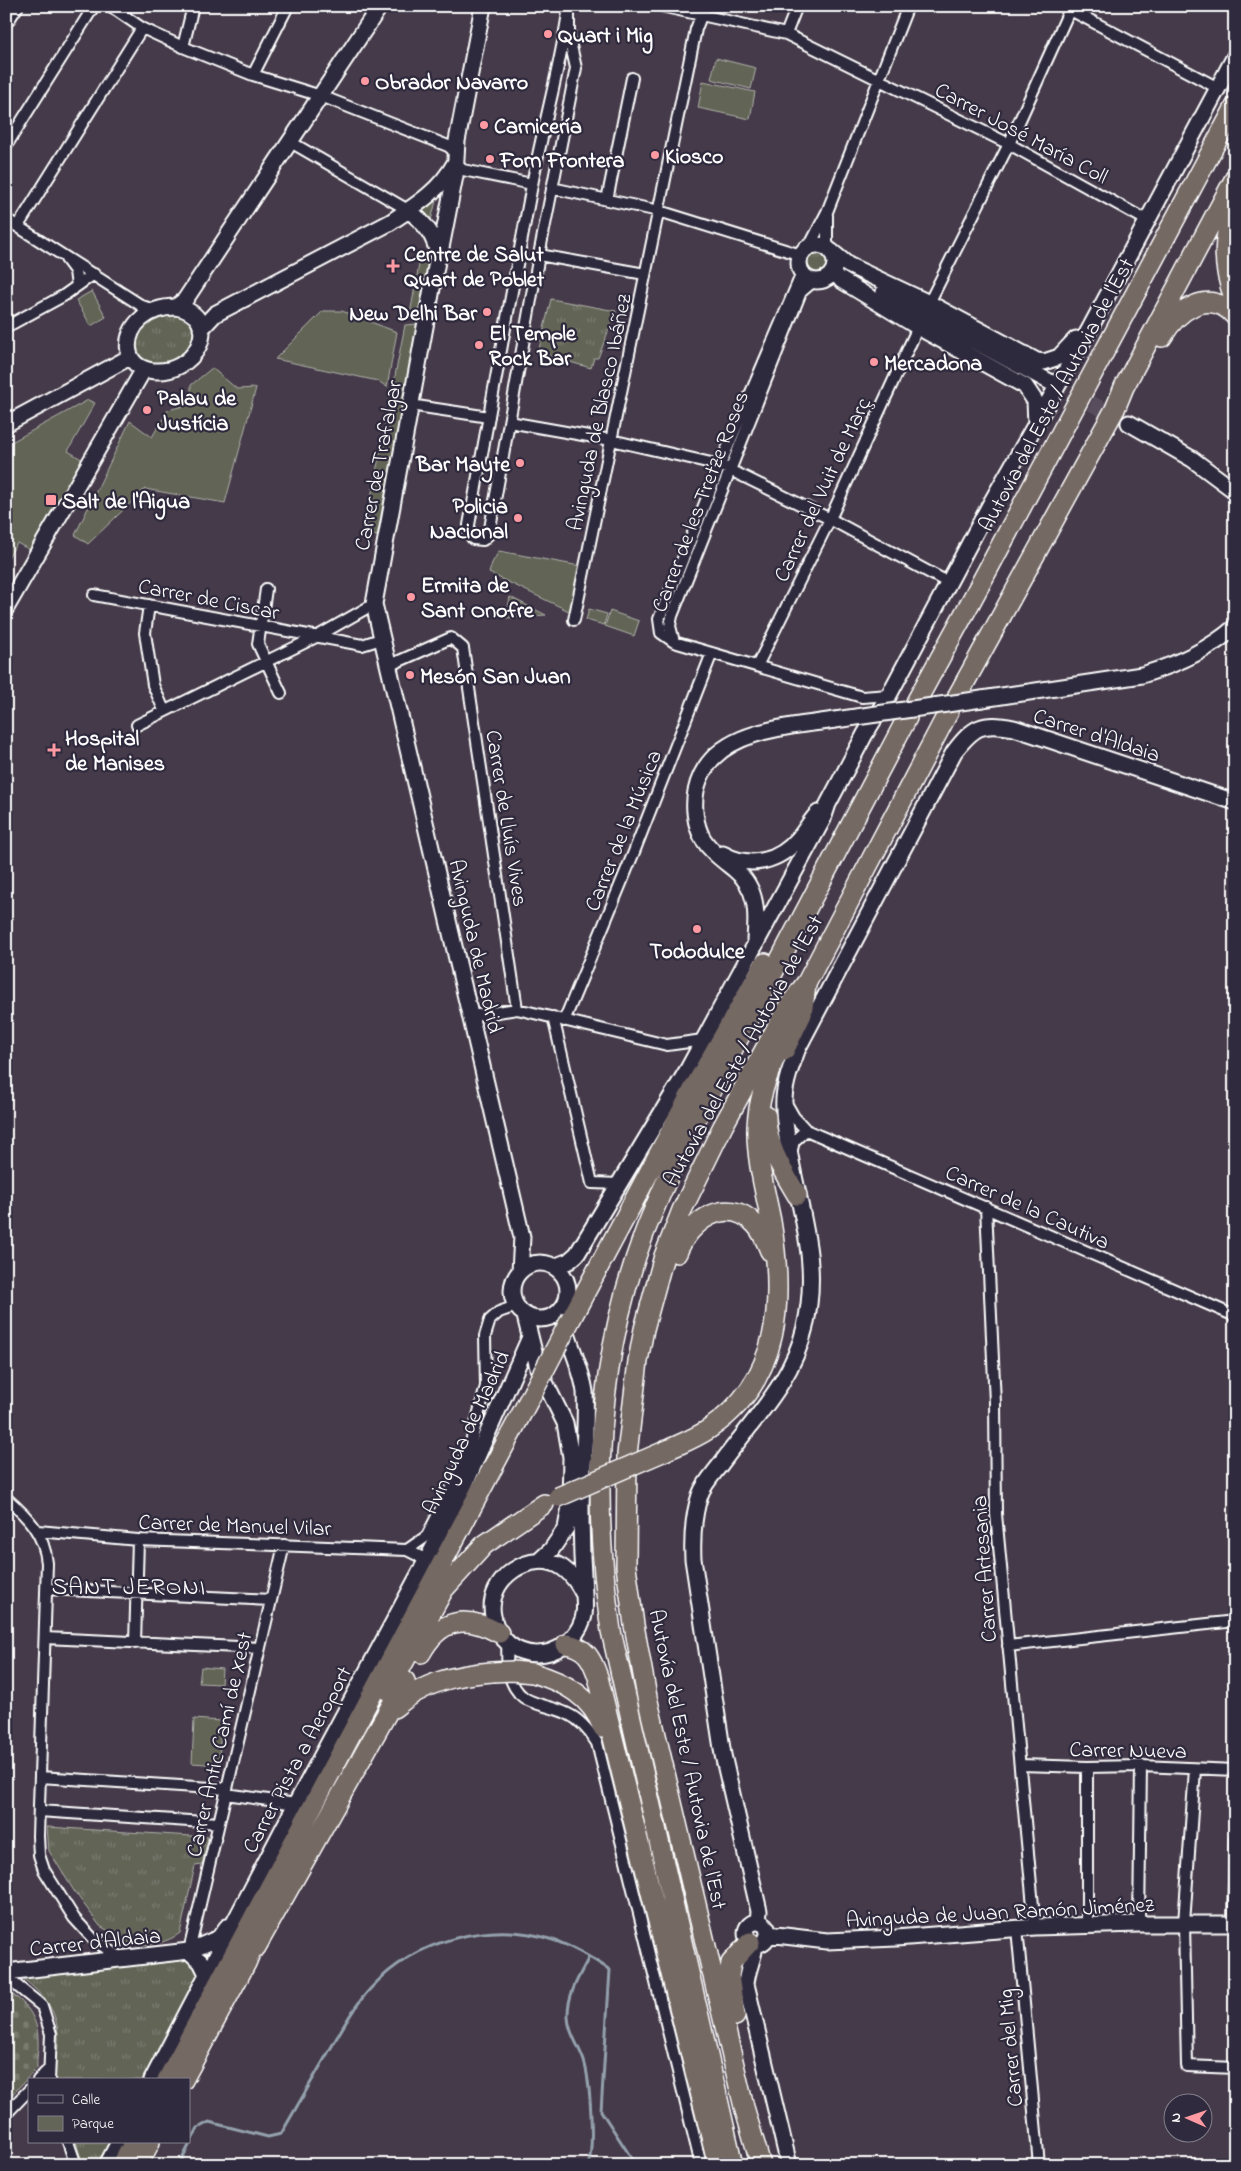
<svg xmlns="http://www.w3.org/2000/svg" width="1241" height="2171" viewBox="0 0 1241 2171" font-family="'Indie Flower',sans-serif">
<defs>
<pattern id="grass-tufts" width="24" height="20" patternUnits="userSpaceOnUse" patternTransform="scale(1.25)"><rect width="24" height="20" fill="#626557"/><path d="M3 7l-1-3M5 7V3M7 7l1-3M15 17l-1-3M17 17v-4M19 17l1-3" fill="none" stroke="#7a7c70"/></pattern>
<pattern id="cemetery-stones" width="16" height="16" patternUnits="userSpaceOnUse" patternTransform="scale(1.25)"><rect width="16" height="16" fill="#626557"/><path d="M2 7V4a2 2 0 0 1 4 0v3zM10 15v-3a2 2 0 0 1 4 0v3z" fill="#7a7c70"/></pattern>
</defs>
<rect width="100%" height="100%" fill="#453a49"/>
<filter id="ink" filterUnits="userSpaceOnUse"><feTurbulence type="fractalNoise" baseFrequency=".02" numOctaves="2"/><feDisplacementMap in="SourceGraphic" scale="10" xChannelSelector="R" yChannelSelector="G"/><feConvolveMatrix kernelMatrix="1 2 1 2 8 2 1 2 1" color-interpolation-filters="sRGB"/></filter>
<g filter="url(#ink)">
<path fill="url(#grass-tufts)" stroke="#b0b2ab" d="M437 197 429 228 417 211Z
M807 263a10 10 0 1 1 20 0a10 10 0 1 1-20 0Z
M420 259 429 261 419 312 416 315 410 314Z
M551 299 616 311 598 358H594L591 368 538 353Z
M173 315C213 322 187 364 158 365 153 366 145 361 140 359 138 356 135 352 135 348 132 328 156 315 173 315Z
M47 1827 208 1837 202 1865 195 1866 180 1933C163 1946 137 1948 118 1940L119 1937 100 1926 74 1891 49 1851Z
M188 1959 200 1971 142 2080H55C54 2075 53 2069 54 2064 54 2058 58 2052 58 2045 60 2012 45 1996 21 1977Z
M76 2142H109L97 2165H83Z"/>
<path fill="url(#cemetery-stones)" stroke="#b0b2ab" d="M6 1991C25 2000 38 2018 38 2039 39 2049 36 2058 37 2068L6 2101Z"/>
<path fill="#626557" stroke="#b0b2ab" d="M716 58 756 68 751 89 711 79Z
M703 81 755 92 750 119 698 108Z
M92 291 106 317 91 326 76 300Z
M323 311H342L397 332 387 387 378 381 275 359Z
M418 324 377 536 364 533 405 325Z
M212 368 237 389 256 388 225 503 145 489 88 544 75 535 130 421 152 437 168 410 191 404V385Z
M88 400 95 403 68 451 83 460 30 550 17 543 6 561V445Z
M499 551 580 566 571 612 489 573 492 563Z
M510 597 546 615 506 618Z
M589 609 607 614 604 625 586 620Z
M610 611 639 621 634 636 605 626Z
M201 1667 222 1669 221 1684 199 1683Z
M194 1719 221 1721 219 1765 192 1763Z"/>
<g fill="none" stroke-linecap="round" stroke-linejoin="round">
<path stroke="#94a1ae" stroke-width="3" d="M179 2165 198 2128 209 2122 268 2137 281 2134C297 2106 313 2079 329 2051 342 2029 354 2006 371 1988 415 1940 491 1919 553 1940 574 1947 592 1958 610 1970L601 2111 636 2165
M588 2165C595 2146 590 2080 584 2061 579 2046 567 2030 568 2014 568 1993 580 1975 589 1957"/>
<path stroke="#584e5b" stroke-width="15" stroke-dasharray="15 8" stroke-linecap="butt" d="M1050 382 1129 423"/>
<defs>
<path id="street" d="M110 6 142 28 183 47 253 75 321 96 448 146 455 152
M569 6C561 66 543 125 532 185 510 298 490 412 469 525V533L473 539 483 540 489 534 539 255 576 68 569 37V6
M661 6 786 34 1009 144 1146 220
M1065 7 1218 88
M6 24 18 6
M786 34 797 6
M183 47 193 6
M253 75 288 6
M292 139 294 144 408 210
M6 146 94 6
M455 163 463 170 532 184
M552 188 659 211 801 255
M607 200 632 78
M6 219 142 306 154 310
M18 226 142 28
M809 247 827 212 908 6
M827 248V215
M539 255 645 274
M66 259 75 271 77 286
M802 273 720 465 659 619 661 633 674 642 862 697 889 695
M929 303 1009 144 1070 9
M6 327 63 296 94 274
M410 405 489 417
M509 422 611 440 720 465 830 519 949 583
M266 589 258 644 281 693
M94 595 362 645 381 639
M149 605 145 633 153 685 164 710
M574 620 696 29 705 6
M674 642 670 626 672 616 801 292 814 281
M388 666 451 638 463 648 517 1009
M757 666 830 519 918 327
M137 725 316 637 374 604
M472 1016 517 1009 667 1045 703 1040
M553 1017 592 1183 620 1184
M564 1021 634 852 712 653
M786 1103 794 1117 806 1130 1235 1316
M791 1154 794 1141 806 1130
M986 1207 995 1403 996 1514 1035 1927
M6 1498C28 1517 44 1533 47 1563L38 1836 39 1855 44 1870 74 1918 95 1941 123 1959
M38 1531 138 1540 407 1550 419 1556 426 1563
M407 1550 427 1536 458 1475 471 1442 486 1386 485 1336 490 1320 499 1312 516 1306
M47 1589 271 1600
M45 1638 260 1648
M507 1642C508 1653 506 1663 509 1673 518 1709 543 1701 568 1714 581 1720 590 1732 597 1743L701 2165
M135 1643 138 1540
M1008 1646 1235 1621
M1020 1765 1087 1767 1141 1766 1235 1770
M1195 1769 1184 1923 1187 2066 1235 2068
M40 1777 227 1789
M226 1794 296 1804
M39 1811 219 1823
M1139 1924 1141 1766
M1233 1924 1235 1838
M1087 1925V1767
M1017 1928 1039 2165
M189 1951 284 1545
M6 1977 42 2006 51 2034 49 2080
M38 2080 49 2069
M6 2114 29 2090
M68 2142 76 2165"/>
<path id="secondary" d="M408 210C423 221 436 237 438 256L374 604 522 1237 520 1271
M799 263a18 18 0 1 1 36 0a18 18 0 1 1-36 0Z
M831 251 848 265 929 303 1037 361 1044 362 1059 357 1076 339
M439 258 455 176 457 141 483 6
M841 280 918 327 1025 386 1035 401 1036 424
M884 292 1050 382
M176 307 185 300 380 6
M176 307C226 316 196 380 148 370 122 364 124 333 141 319 151 310 163 307 176 307Z
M201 329 215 314 389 223C415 206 440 191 455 163
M1129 423 1192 459 1235 491
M6 424 130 357
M6 608 144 369
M982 699 1142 675C1175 665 1208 651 1235 627
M723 854C750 869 779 862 799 838 806 830 810 821 818 813
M755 940C757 914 758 888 735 870 724 861 711 852 703 839 695 825 693 806 696 791 709 729 785 728 835 720
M512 1291a28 28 0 1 1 56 0a28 28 0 1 1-56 0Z
M554 1267 569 1261 577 1254 688 1069 823 819 828 804 865 734 889 695 991 503 1088 332 1235 56
M561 1309C565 1338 581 1363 585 1392 587 1430 582 1468 581 1506 581 1535 582 1564 584 1593 584 1602 586 1610 583 1619 567 1666 503 1666 493 1616 485 1579 532 1547 563 1568 573 1575 579 1585 584 1595
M525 1316 538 1368 565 1423 571 1457 570 1507 566 1528 551 1550 539 1561
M746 1933a11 11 0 1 1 22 0a11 11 0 1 1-22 0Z
M758 1922 759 1911 723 1755 693 1559C692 1537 693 1516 700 1495 704 1483 716 1471 723 1461 755 1417 792 1382 805 1327 821 1259 798 1209 788 1144 786 1129 783 1115 784 1099 785 1081 792 1064 798 1048L954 752C974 726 982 722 1014 728L1235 802
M768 1934 827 1941 896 1938 1035 1927 1139 1924H1235
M755 1945C754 1958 747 1970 746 1984L789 2165
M189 1951 201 1962 208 1976
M6 1972 189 1951 219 1938 227 1927
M152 2080 296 1804 455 1507 530 1337
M107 2165 119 2142"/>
<path id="highway" d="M1235 202C1223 236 1221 266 1235 300
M1162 337C1177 311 1209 286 1235 316
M958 695 1115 409 1124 387 1235 178
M916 702 969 605 1235 107
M784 1051 802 1014 806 986
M766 1116C765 1143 784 1173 797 1195
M677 1253C689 1222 726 1194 755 1224 763 1232 766 1242 770 1251
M572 1317 695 1086 765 963
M665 1451C680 1444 696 1438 709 1429 782 1380 784 1299 771 1221 765 1191 756 1158 757 1127 758 1096 771 1064 785 1037
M566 1644C586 1647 592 1659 598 1677L718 2165
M421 1653C440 1619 465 1614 499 1633
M533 1673C564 1682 591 1696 603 1728
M388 1691 444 1589 484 1545 544 1504
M394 1708C423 1682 455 1675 492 1672
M256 1947 405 1681
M735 2016 729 1976 731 1963 750 1942
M167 2080 533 1392
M183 2080 246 1963 258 1934
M122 2165 134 2142
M138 2165 150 2142
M733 2165 611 1631C591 1497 596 1362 644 1234 656 1203 670 1173 683 1144L907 718
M761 2165 744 2107 647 1697 634 1625 626 1566 627 1454 638 1361 644 1329 664 1256 682 1210 723 1126 788 1007 807 982 949 711"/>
</defs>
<use href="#street" stroke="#fff" stroke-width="14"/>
<use href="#secondary" stroke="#fff" stroke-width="19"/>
<use href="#highway" stroke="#fff" stroke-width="22"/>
<use href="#street" stroke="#2f2a3d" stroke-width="10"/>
<use href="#secondary" stroke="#2f2a3d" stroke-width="15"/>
<use href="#highway" stroke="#756964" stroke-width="19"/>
<defs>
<path id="secondary-bridge" d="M835 720 982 699"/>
<path id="highway-bridge" d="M533 1392 572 1317
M558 1497 665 1451
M492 1672 512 1671 533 1673"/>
</defs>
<use href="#secondary-bridge" stroke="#fff" stroke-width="19" stroke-linecap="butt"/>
<use href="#highway-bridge" stroke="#fff" stroke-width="22" stroke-linecap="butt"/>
<use href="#secondary-bridge" stroke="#2f2a3d" stroke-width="15"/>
<use href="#highway-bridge" stroke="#756964" stroke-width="19"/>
</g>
</g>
<g fill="#ff9aa2" stroke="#2f2a3d" stroke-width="2">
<circle cx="548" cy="34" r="5"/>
<circle cx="365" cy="81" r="5"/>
<circle cx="484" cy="125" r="5"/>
<circle cx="655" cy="155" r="5"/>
<circle cx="490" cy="159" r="5"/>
<path d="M390.5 258.5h5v5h5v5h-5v5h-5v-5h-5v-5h5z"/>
<circle cx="487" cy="312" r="5"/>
<circle cx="479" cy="345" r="5"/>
<circle cx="874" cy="362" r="5"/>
<circle cx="147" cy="410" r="5"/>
<circle cx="520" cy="463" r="5"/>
<rect x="45" y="494" width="12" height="12" rx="2.5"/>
<circle cx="518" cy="518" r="5"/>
<circle cx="411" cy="597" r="5"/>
<circle cx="410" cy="675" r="5"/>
<path d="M51.5 742.5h5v5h5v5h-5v5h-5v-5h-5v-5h5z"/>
<circle cx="697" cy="929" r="5"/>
</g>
<g text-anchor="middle" stroke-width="4.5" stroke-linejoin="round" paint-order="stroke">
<g font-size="22" font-weight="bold" fill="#fff" stroke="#2f2a3d" text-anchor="start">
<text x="558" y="42">Quart i Mig</text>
<text x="375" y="89">Obrador Navarro</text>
<text x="494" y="133">Carnicería</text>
<text x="665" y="163">Kiosco</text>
<text x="500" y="167">Forn Frontera</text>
<text x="404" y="261">Centre de Salut<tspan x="404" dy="25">Quart de Poblet</tspan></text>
<text x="477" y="320" text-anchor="end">New Delhi Bar</text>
<text x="489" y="340">El Temple<tspan x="489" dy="25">Rock Bar</tspan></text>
<text x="884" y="370">Mercadona</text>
<text x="157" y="405">Palau de<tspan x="157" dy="25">Justícia</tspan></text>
<text x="510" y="471" text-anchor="end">Bar Mayte</text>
<text x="62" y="508">Salt de l'Aigua</text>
<text x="508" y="513" text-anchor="end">Policia<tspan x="508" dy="25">Nacional</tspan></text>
<text x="421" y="592">Ermita de<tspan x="421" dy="25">Sant Onofre</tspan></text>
<text x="420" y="683">Mesón San Juan</text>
<text x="65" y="745">Hospital<tspan x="65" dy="25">de Manises</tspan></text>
<text x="697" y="958" text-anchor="middle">Tododulce</text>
</g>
<g font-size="22" fill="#fff" stroke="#2f2a3d">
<text transform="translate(1022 132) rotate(28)" y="8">Carrer José María Coll</text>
<text transform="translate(1055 394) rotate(-62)" y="8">Autovía del Este / Autovia de l'Est</text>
<text transform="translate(598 412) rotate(-78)" y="8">Avinguda de Blasco Ibáñez</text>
<text transform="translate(377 465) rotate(-79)" y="8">Carrer de Trafalgar</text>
<text transform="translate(821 489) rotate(-65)" y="8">Carrer del Vuit de Març</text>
<text transform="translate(699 501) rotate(-69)" y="8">Carrer de les Tretze Roses</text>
<text transform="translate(209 598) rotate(11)" y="8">Carrer de Ciscar</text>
<text transform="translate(1097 734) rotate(18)" y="8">Carrer d'Aldaia</text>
<text transform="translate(508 818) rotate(81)" y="8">Carrer de Lluís Vives</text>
<text transform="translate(622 830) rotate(-68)" y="8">Carrer de la Música</text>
<text transform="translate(477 946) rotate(77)" y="8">Avinguda de Madrid</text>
<text transform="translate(742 1050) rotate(-61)" y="8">Autovía del Este / Autovia de l'Est</text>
<text transform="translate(1028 1206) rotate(24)" y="8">Carrer de la Cautiva</text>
<text transform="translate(465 1432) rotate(-65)" y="8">Avinguda de Madrid</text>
<text transform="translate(235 1524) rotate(2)" y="8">Carrer de Manuel Vilar</text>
<text transform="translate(983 1569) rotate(-94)" y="8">Carrer Artesania</text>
<text transform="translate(218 1744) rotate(-77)" y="8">Carrer Antic Camí de Xest</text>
<text transform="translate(1128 1749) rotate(1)" y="8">Carrer Nueva</text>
<text transform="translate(296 1759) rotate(-62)" y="8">Carrer Pista a Aeroport</text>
<text transform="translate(689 1759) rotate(78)" y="8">Autovía del Este / Autovia de l'Est</text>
<text transform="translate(1000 1911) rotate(-3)" y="8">Avinguda de Juan Ramón Jiménez</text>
<text transform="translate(95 1941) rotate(-6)" y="8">Carrer d’Aldaia</text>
<text transform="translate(1009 2048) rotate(-95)" y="8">Carrer del Mig</text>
</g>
<g font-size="24" letter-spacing="1" fill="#fff" stroke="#2f2a3d">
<text x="129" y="1594">SANT JERONI</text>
</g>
</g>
<rect width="1241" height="2171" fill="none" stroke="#2f2a3d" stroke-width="25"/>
<rect x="12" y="12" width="1216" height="2146" fill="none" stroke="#fff" stroke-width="2" filter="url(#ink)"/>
<rect x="28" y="2078" width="162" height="65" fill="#2f2a3d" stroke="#827f8b"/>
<rect x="38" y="2095" width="25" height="8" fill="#2f2a3d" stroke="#827f8b"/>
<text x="72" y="2104" font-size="15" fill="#ffffff">Calle</text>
<rect x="38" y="2116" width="25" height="15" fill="#626557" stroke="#827f8b"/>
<text x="72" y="2128" font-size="15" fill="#ffffff">Parque</text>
<g transform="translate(1188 2118) rotate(272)"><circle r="24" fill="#2f2a3d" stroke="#827f8b"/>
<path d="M0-4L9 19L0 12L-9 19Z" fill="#ff9aa2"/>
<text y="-8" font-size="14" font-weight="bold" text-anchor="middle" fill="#ffffff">N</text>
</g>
</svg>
